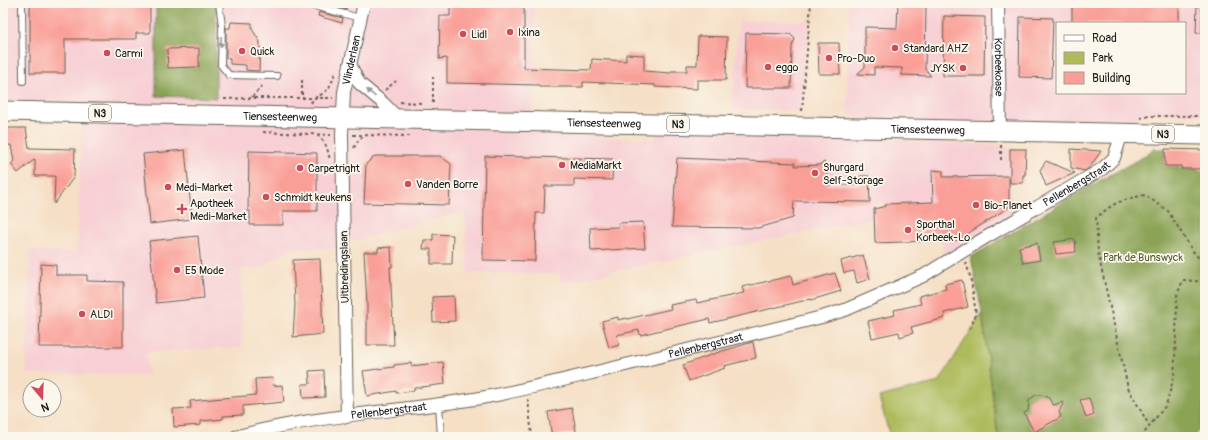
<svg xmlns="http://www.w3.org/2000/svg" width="1208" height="440" viewBox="0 0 1208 440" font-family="Pangolin,sans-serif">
<rect width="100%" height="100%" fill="#fbf7ec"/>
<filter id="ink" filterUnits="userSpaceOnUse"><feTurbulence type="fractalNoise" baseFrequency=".025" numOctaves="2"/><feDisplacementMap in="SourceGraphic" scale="8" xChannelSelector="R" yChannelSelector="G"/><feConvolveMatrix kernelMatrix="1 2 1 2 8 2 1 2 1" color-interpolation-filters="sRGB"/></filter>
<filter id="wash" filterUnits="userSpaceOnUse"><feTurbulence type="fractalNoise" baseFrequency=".012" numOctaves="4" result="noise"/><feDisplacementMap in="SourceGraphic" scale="16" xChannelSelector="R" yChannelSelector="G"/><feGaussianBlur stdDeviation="0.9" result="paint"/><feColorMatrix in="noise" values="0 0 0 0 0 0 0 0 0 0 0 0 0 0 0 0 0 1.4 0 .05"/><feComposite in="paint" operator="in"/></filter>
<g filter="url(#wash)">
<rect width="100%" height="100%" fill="#f5dfc5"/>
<path fill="#f7cfd4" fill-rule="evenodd" d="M3 3H535L533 121 583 122 605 138 655 139V124L800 127 855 141 862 138 1009 146 1012 214 943 256 942 202 875 204 874 218 561 282 560 274 468 273 465 211 345 243 344 248 289 249 263 267 241 269 242 347 146 352 149 375 26 374 30 251 77 252 82 112 3 111Z
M849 3H1205V115L1147 113 1126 123 1122 133 885 129 847 112ZM1057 23H1185V93H1057Z
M739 21H809L802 111 732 109Z"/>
<path fill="#aebb5d" stroke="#656c3c" d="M982 313 998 437H890L879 397 939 382Z"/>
<path fill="#8aa354" stroke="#536038" d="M156 3H216V98L156 96Z
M1154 149H1165V166H1182V169H1197V171H1205V395L1200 429 1193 437H998L982 313 971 257 1083 190 1141 158Z"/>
<g id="blocks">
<path fill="#f99f97" d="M30 3H150V33H136V39H65V73H30Z
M322 3H348L346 10Z
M450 3H524V68L591 70 592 59 626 61V54L644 55V71L671 73V71H687V65H697L698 36 727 37 726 80H697V89L655 87V85L583 82V87H539V85L449 83H447V58L439 59 440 16H450Z
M898 3H926L925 69 931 76 902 75V68L874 67V75L857 74 865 67V27L897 28Z
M1072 3H1179V23H1072Z
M1197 5H1205V33H1196Z
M319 12 343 18 342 23 318 16Z
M944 16 985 17 984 76H943Z
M1020 17 1053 18 1051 78 1019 77Z
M231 22 252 23V29L260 42 259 71 246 70V65L230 64V58H226V28H230Z
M746 33 790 34 795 39 792 46 791 88H745Z
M818 43H839L840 74H819Z
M199 48V67L168 68 167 49Z
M3 128H26L29 148 75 149 74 177 54 204 55 176H35V159L18 173 11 164 14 161 11 145 3 146Z
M1010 149H1026L1025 175H1023V183H1010Z
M1071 149 1101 151 1090 167 1085 171 1071 168Z
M1165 149 1205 150V169H1181L1182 166H1165Z
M185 150 192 219 150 224 143 154Z
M249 151 317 153V211H283V225H250V211H248Z
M375 156H440L451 164 449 205 364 203 366 164Z
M485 156 613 159 612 180 574 179V186H545L544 213H536L535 261 483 260Z
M677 158 795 163V166L819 165 824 162 827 170V185H860V176H869L870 202 794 201 793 218 758 228 672 227Z
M1046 161 1075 173 1046 186 1040 170Z
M932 170 943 171V177L1009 176V207L958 240 875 243 874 209 886 206V204L933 202Z
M643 222 645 248 591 251 590 228 619 227 618 223Z
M433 234 453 235 452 264H431V249H423L424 240H433Z
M198 236 204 298 156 303 149 241Z
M1075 239 1076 252 1056 254 1054 242Z
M1037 243 1040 260 1023 263 1019 247Z
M391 247 392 267H390L394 345H367V304L364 252H378V248Z
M863 255 870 279 857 283 854 271 844 273 841 261Z
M320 259 323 334 293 337 295 305 293 260Z
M41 264 56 265V275H87V281L123 282V347H39Z
M835 273 841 291 811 300V299L710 323 709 319 640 335 639 330 617 335 619 345 609 348 602 321 618 317V320L626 318 627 319 671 309 670 305 696 300 697 303 744 293 742 287 791 276 793 285Z
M962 280 968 307 944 313 945 318 911 327 913 333 900 337 899 332 872 338 868 321 895 315 894 310 921 304 919 296 946 289 945 284Z
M454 296 455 321 433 322 432 297Z
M753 342 756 358 724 366 725 368 689 381 683 365 719 352Z
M443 362 445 384 414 388V391L396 393V391L367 396 363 371 394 367V365L411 363 412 366Z
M324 370 325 397 303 398 302 384H310L309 371Z
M273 378 274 386 282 385 284 402 243 406V415L223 416V419L201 421V425L174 427 173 409 191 408 190 401 256 395 255 379Z
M1036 395H1042L1048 397 1053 405 1064 402 1059 412 1061 417 1034 432 1024 413 1028 411 1029 400Z
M1089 398 1094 415 1086 418 1080 400Z
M572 408 576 432 552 437 548 412Z"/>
</g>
</g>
<g filter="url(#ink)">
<use href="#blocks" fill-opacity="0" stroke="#686057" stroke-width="1"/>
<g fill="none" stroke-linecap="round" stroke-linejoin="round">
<defs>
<path id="service" d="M22 3 23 81
M219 3 222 26 221 65 229 75 277 76
M310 5 360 18
M439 405 441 437"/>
<g id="minor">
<path id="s1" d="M998 3 1000 131"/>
<path d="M350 64 359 83 383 103 398 118"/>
<path id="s2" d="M347 417 342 135 344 92 364 3"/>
<path id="s3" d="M235 437C316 414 403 412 486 397 528 389 571 378 613 368 682 351 752 334 822 317L845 310 923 276 983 239 1102 169 1114 158 1122 133"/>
</g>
<g id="primary">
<path id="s4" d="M3 111 1205 135"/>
</g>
</defs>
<use href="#service" stroke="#686057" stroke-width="8"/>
<use href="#minor" stroke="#686057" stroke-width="14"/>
<use href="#primary" stroke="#686057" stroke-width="21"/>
<path stroke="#686057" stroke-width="2" stroke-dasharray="3 3" stroke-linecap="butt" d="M385 90 396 81
M302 95V77
M252 97 264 84
M224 99 252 98H333
M400 102 423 103
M311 103C314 97 319 96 324 93 330 88 333 80 335 73
M433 103V77
M802 111 811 3
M1140 118 1150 116H1205
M263 132 331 135
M317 135C327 143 327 148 330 160
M353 135 411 136
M1001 145V160
M354 148 359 139 365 136
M966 262 971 280 976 314 969 331
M528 399 532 437
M1150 427 1128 388 1098 253 1096 218C1114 202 1121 200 1145 195L1168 211 1192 250 1205 265
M1141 437 1166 405 1174 377 1176 340 1177 295 1183 280 1205 282"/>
<use href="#service" stroke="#fff" stroke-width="6"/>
<use href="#minor" stroke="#fff" stroke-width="12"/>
<use href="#primary" stroke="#fff" stroke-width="19"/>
</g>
<defs><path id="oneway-solid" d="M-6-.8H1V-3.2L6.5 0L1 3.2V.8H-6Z"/></defs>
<g fill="#999">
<use href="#oneway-solid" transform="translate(221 42) rotate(92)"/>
<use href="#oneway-solid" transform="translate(371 93) rotate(-140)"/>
</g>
</g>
<g fill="#d1495b" stroke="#fbf7ec" stroke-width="1.5">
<circle cx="510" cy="32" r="4"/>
<circle cx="463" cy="34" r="4"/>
<circle cx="895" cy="48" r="4"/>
<circle cx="242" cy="51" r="4"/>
<circle cx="107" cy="53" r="4"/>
<circle cx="829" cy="58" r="4"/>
<circle cx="768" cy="67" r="4"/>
<circle cx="963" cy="68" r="4"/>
<circle cx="562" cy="165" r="4"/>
<circle cx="300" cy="168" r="4"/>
<circle cx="815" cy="173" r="4"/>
<circle cx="408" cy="184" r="4"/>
<circle cx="168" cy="187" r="4"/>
<circle cx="266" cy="197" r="4"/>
<circle cx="976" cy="205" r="4"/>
<path d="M180 203h4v4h4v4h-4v4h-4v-4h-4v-4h4z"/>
<circle cx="908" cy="230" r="4"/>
<circle cx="177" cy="270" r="4"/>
<circle cx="82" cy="314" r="4"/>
</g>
<g text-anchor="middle" stroke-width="3.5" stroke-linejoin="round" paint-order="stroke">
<g fill="#fbf7ec" stroke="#5f5e5a" stroke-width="1">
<rect x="89" y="105" width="22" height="16" rx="3"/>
<rect x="667" y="116" width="22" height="16" rx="3"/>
<rect x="1152" y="126" width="22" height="16" rx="3"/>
</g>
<g font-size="10" font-weight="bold" fill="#1c1c1c">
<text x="100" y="117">N3</text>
<text x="678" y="128">N3</text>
<text x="1163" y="138">N3</text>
</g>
<g font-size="11" fill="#1c1c1c" stroke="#fbf7ec" text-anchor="start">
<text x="518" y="36">Ixina</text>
<text x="471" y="38">Lidl</text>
<text x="903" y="52">Standard AHZ</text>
<text x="250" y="55">Quick</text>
<text x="115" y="57">Carmi</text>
<text x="837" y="62">Pro-Duo</text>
<text x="776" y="71">eggo</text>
<text x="955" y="72" text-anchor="end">JYSK</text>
<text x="570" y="169">MediaMarkt</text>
<text x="823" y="171">Shurgard<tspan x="823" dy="13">Self-Storage</tspan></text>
<text x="308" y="172">Carpetright</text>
<text x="416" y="188">Vanden Borre</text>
<text x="176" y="191">Medi-Market</text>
<text x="274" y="201">Schmidt keukens</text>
<text x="190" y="207">Apotheek<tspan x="190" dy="13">Medi-Market</tspan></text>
<text x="984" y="209">Bio-Planet</text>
<text x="916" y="228">Sporthal<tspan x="916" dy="13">Korbeek-Lo</tspan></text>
<text x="185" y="274">E5 Mode</text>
<text x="90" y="318">ALDI</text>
</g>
<g font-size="11" fill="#1c1c1c" stroke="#fbf7ec">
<text dy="4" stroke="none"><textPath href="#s2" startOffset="358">Vlinderlaan</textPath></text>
<text dy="4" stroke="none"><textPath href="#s1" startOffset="64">Korbeekoase</textPath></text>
<text dy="4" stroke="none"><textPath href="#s4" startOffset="277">Tiensesteenweg</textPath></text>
<text dy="4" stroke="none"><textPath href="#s4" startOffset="601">Tiensesteenweg</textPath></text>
<text dy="4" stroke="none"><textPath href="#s4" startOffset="925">Tiensesteenweg</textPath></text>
<text dy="4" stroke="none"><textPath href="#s3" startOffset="888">Pellenbergstraat</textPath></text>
<text transform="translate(344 267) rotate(-91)" y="4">Uitbreidingslaan</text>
<text dy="4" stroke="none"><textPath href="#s3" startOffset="480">Pellenbergstraat</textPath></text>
<text dy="4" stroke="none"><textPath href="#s3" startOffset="156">Pellenbergstraat</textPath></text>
</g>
<g font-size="11" fill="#565c36" stroke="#fbf7ec">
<text x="1143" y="261">Park de Bunswyck</text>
</g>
</g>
<rect width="1208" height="440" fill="none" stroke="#fbf7ec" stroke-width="16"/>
<rect x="1056" y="22" width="130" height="72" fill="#fbf7ec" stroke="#a29f99"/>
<rect x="1064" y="35" width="20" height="6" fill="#ffffff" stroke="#a29f99"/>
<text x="1092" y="42" font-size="12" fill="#1c1c1c">Road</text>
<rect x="1064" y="52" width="20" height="12" fill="#aebb5d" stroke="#a29f99"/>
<text x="1092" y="62" font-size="12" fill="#1c1c1c">Park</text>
<rect x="1064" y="72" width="20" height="12" fill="#f99f97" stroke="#a29f99"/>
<text x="1092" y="82" font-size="12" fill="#1c1c1c">Building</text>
<g transform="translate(42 398) rotate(161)"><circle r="19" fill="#fbf7ec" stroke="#a29f99"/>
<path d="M0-3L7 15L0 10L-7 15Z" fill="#d1495b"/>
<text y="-6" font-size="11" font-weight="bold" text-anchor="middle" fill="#1c1c1c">N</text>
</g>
</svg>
